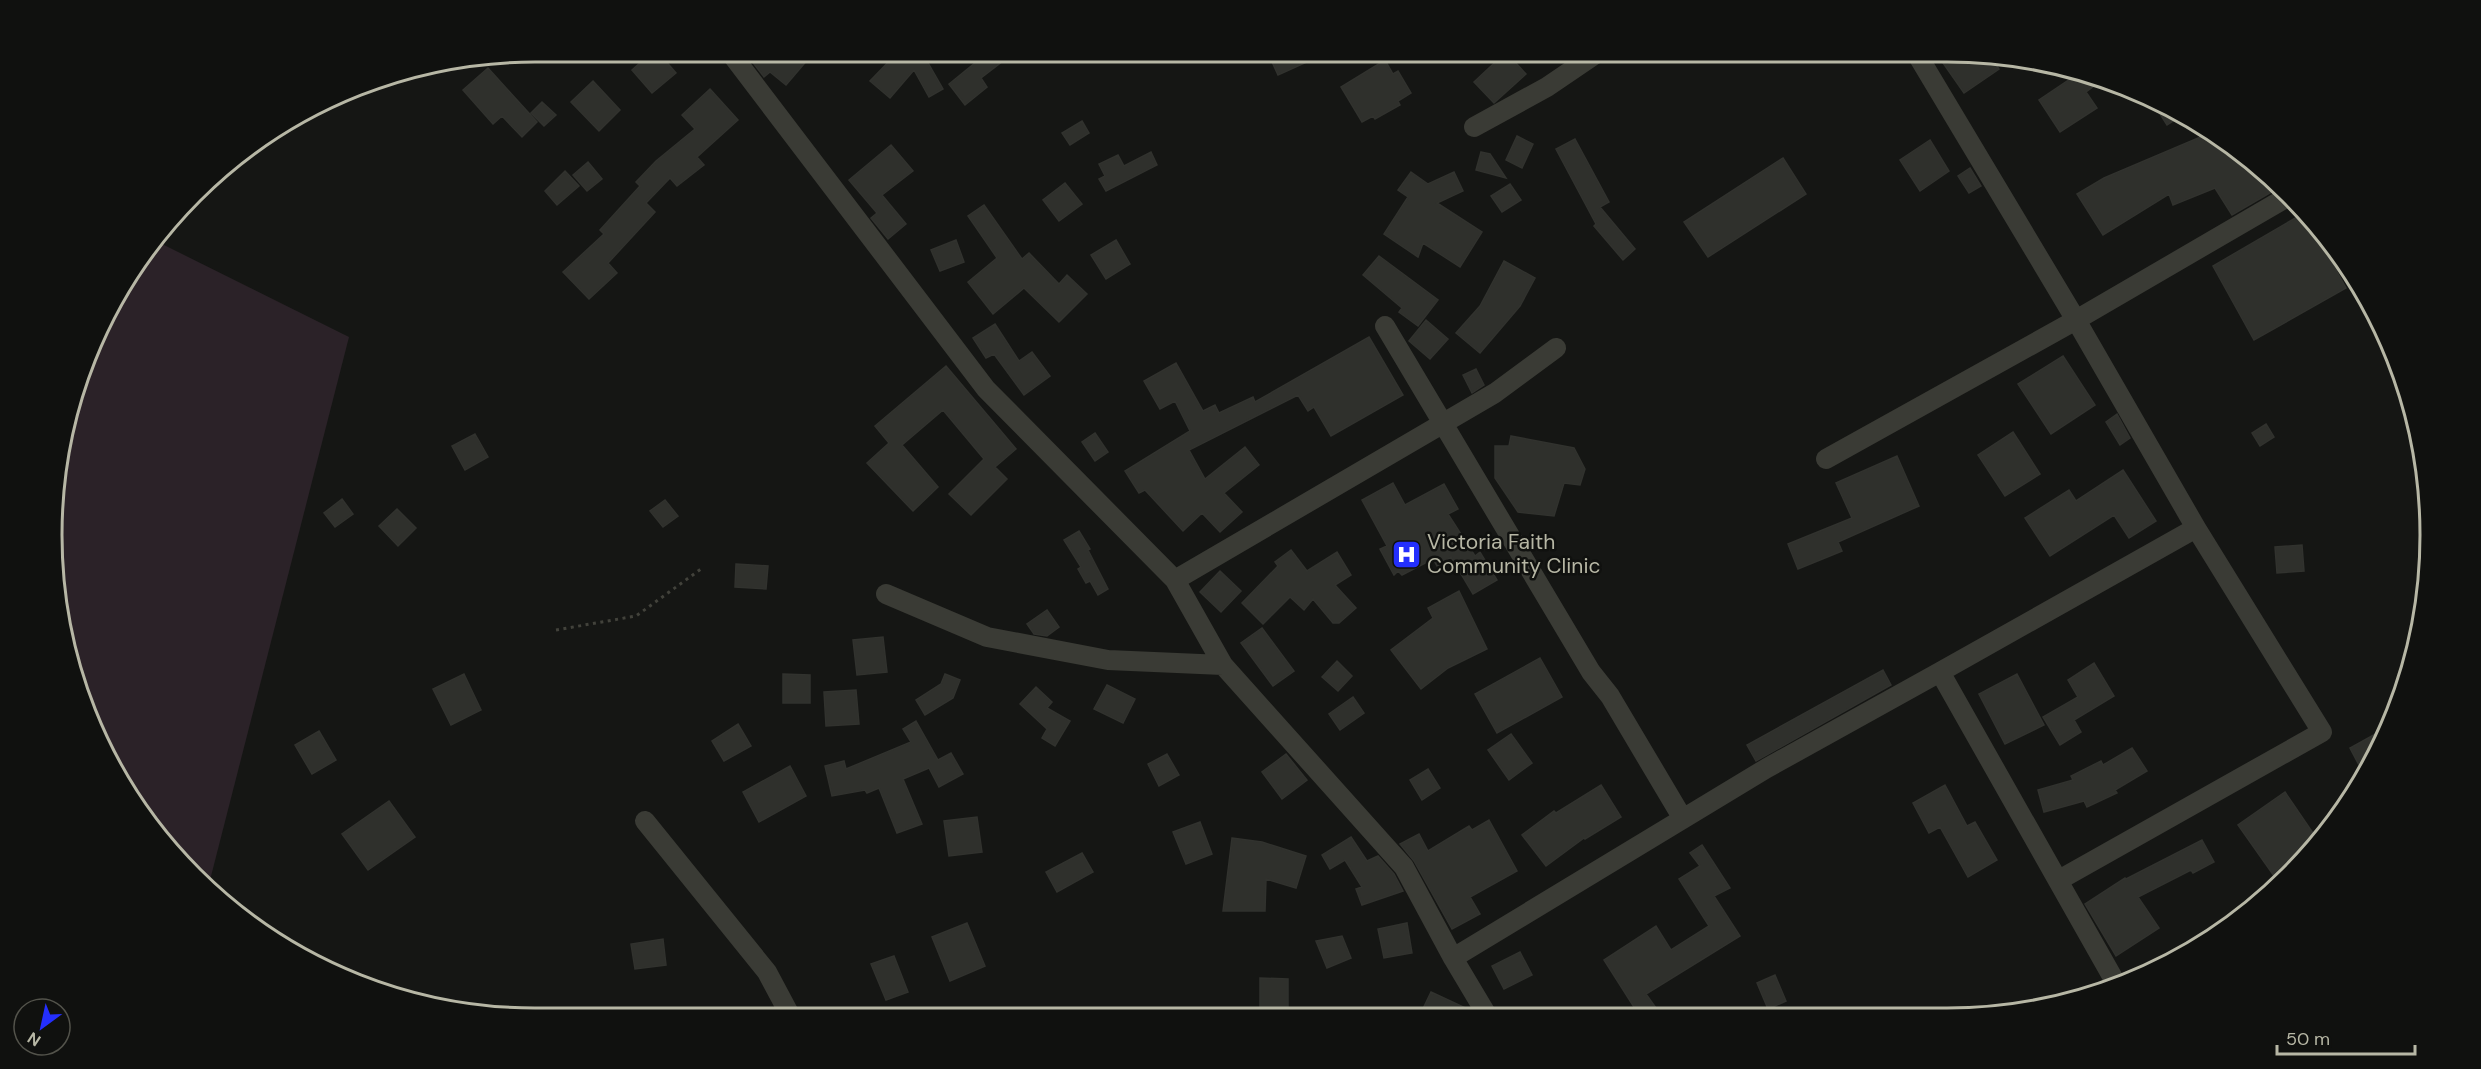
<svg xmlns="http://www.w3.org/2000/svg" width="2481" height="1069" viewBox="0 0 2481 1069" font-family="'DM Sans',sans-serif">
<rect width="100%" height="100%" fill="#151614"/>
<path fill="#2b2228" d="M158 242 349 337 208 888 171 853 116 777 60 628 51 534 60 441 116 292Z"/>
<path fill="#2f302c" stroke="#31322e" stroke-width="1.5" d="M632 51H657L676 73 652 93 632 70 642 61Z
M744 51H815L786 85 770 72 764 77Z
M899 51H938L927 61 943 89 929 97 914 70 890 98 870 81Z
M984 51H1016L981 78 987 87 965 105 949 84 976 62 974 59Z
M1267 51H1301L1307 62 1278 75Z
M1506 52 1526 74 1494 103 1474 82Z
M1957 53 1991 58 1999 69 1964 93 1943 63Z
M1385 60 1393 74 1398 71 1411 93 1398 101 1400 105 1375 119 1373 116 1362 122 1341 87Z
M488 68 537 122 522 137 502 116 493 124 463 90Z
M2079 73 2105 78 2086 92 2097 108 2060 132 2039 100Z
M593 81 620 110 599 131 571 102Z
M710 89 738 120 697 157 704 165 677 186 670 178 646 203 655 212 608 263 617 273 589 299 563 272 604 234 600 230 640 186 636 182 656 161 695 129 682 115Z
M2150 98 2172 108 2184 114 2167 125Z
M542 102 556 115 544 126 531 113Z
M1082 121 1089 133 1070 145 1062 133Z
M2212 132 2216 135 2223 152 2231 147 2266 171 2280 187 2232 215 2215 188 2173 205 2169 194 2103 235 2077 194 2104 178Z
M1517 136 1533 144 1522 168 1506 160Z
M1575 139 1609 202 1600 207 1635 249 1623 260 1594 226 1596 224 1556 149Z
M1930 140 1949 171 1920 191 1900 160Z
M891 145 913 171 882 195 906 224 888 239 871 218 877 213 849 180Z
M1151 152 1157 165 1106 191 1099 179 1105 176 1099 164 1118 155 1124 166Z
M1481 152 1490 154 1506 178 1476 170Z
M1783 158 1806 194 1708 257 1684 222Z
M588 162 602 179 587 191 573 175Z
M1970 168 1981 186 1969 193 1958 176Z
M565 171 579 186 557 205 545 191Z
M1411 172 1428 184 1454 172 1463 191 1437 203 1482 232 1460 267 1423 243 1418 257 1384 234 1408 197 1398 190Z
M1065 183 1082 204 1059 221 1043 200Z
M1510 184 1521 200 1502 212 1491 196Z
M984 205 1022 259 1029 253 1059 284 1067 275 1087 294 1059 322 1024 288 993 314 968 282 997 258 968 216Z
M2304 213 2346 288 2254 340 2213 266Z
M956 240 964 262 940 271 931 250Z
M1116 240 1130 264 1106 279 1091 255Z
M1379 256 1438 300 1418 326 1399 312 1402 308 1363 275Z
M1504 261 1535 278 1520 306 1480 353 1456 333 1480 306Z
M1426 320 1448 339 1430 359 1409 341Z
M995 324 1019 361 1032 352 1050 376 1024 395 994 354 986 358 973 338Z
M1369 337 1403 395 1331 436 1314 407 1308 411 1298 395 1189 450 1205 479 1245 447 1259 465 1224 493 1242 512 1220 532 1202 513 1183 531 1145 490 1139 493 1125 471 1190 431 1175 401 1160 409 1144 381 1176 363 1203 411 1215 405 1219 413 1253 397 1255 402Z
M2063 356 2095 405 2051 434 2018 384Z
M946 366 1016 449 995 467 1007 479 971 515 949 494 984 459 943 410 902 445 938 487 913 511 867 463 889 443 875 426Z
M1476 369 1484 385 1472 393 1463 375Z
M2117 414 2130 438 2120 445 2106 422Z
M2266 424 2274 437 2260 446 2252 433Z
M2013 432 2040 474 2005 496 1978 455Z
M1095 433 1108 452 1095 461 1082 442Z
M475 434 488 457 465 470 452 446Z
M1511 436 1574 448 1585 469 1580 485 1564 483 1554 516 1518 512 1495 478V446H1509Z
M1897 456 1919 506 1838 542 1842 551 1798 569 1788 544 1852 518 1836 483Z
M2123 470 2156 521 2129 538 2114 515 2050 556 2025 518 2069 490 2076 501Z
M1393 483 1405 505 1444 484 1458 509 1448 514 1475 556 1480 552 1497 580 1473 594 1451 557 1437 566 1433 559 1402 575 1398 571 1394 575 1380 549 1387 546 1362 500Z
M342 499 353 514 335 527 324 513Z
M665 500 678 516 663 527 650 511Z
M397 509 416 528 398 546 379 526Z
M1079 531 1090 549 1088 550 1108 589 1098 595 1090 581 1086 583 1078 569 1081 567 1064 540Z
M2302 545 2304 571 2277 573 2275 547Z
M1291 550 1307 571 1337 552 1351 575 1335 585 1356 608 1339 623H1333L1313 599 1304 610 1290 597 1263 624 1242 603 1278 566 1275 562Z
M736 564 768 566 766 589 735 587Z
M1220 571 1241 591 1221 612 1200 592Z
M1459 591 1487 649 1448 668 1421 689 1391 650 1433 618 1428 608Z
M1047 610 1059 627 1047 636 1034 634 1027 624Z
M1262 628 1294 671 1273 686 1241 643Z
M883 637 887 672 857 675 853 640Z
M1540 658 1562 697 1497 733 1475 694Z
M1337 661 1352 676 1338 691 1322 677Z
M2094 663 2114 696 2074 720 2081 732 2060 745 2043 717 2078 697 2068 680Z
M1883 670 1891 685 1756 761 1747 745Z
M464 674 481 710 451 725 433 689Z
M783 674 810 675V703H783Z
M945 674 960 680 953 698 925 715 916 700 941 684Z
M2017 674 2044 725 2005 744 1979 694Z
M1107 685 1135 699 1123 723 1094 709Z
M1036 687 1052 702 1047 708 1070 721 1055 746 1042 738 1047 729 1020 704Z
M856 690 859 724 826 726 824 692Z
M1353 697 1364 713 1340 730 1329 714Z
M916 721 938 760 951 753 963 774 939 787 929 768 903 779 922 824 897 833 879 788 867 793 865 790 832 796 825 766 844 761 846 769 911 742 903 729Z
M738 724 751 746 724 761 712 741Z
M2386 728 2369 762 2360 767 2350 748Z
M319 731 336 760 312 774 295 745Z
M1511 734 1532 763 1509 780 1488 750Z
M2132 748 2147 771 2115 790 2117 793 2087 807 2084 801 2044 812 2038 790 2073 780 2071 776 2101 761 2103 765Z
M1167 754 1179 775 1159 786 1148 764Z
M1286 754 1307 780 1282 799 1262 772Z
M790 766 806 796 759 822 743 792Z
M1428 769 1440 788 1422 800 1410 780Z
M1601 785 1621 817 1585 839 1584 838 1546 866 1522 835 1554 811 1556 813Z
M1945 785 1967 826 1975 822 1997 860 1968 877 1940 827 1929 833 1913 803Z
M2285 792 2317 839 2279 883 2238 825Z
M389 801 415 837 368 870 342 834Z
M977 817 982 852 949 856 944 821Z
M1489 820 1517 871 1470 897 1480 914 1452 929 1414 861 1400 844 1419 834 1428 851 1469 826 1472 830Z
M1200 822 1212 854 1186 864 1173 832Z
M1351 837 1367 861 1378 856 1394 874 1403 891 1362 905 1356 889 1362 887 1345 860 1330 869 1322 855Z
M1232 838 1262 842 1306 856 1296 888 1266 879 1265 911H1223Z
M2202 840 2214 862 2193 873 2191 870 2138 897 2159 928 2116 956 2085 904 2125 878 2126 879Z
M1702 845 1730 888 1714 896 1740 936 1646 994 1661 1015H1639L1604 960 1656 926 1671 950 1709 926 1679 879 1700 866 1690 853Z
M1082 853 1093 872 1057 892 1046 872Z
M967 923 985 966 950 981 932 937Z
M1407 923 1412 953 1384 958 1378 929Z
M1342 936 1351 958 1327 968 1316 941Z
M663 939 666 965 635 969 631 944Z
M1520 952 1532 975 1504 989 1492 966Z
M894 956 908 992 886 1000 871 964Z
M1775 975 1786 1001 1768 1009 1757 983Z
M1260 978 1288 979V1014H1260Z
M1431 992 1470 1010 1473 1015H1420Z"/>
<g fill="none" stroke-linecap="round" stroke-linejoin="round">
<path stroke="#42423b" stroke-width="3" stroke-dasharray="3 4.5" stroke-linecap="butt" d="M556 630 636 616 701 569"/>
<path stroke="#3a3b35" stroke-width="20" d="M729 51 986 389 1175 580 1223 665 1404 867 1453 958 1487 1015
M1915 51 2076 320 2196 528
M1474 127 1547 87 1600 51
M1385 326 1591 672 1610 696 1683 819
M1826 459 2076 320 2289 196
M1175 580 1495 393 1556 348
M886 594 987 637 1108 660 1223 665
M1940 672 2196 528 2322 732 2059 880
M645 821 767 972 791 1017
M1453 958 1767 768 1940 672 2117 985"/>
</g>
<defs>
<symbol id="hospital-square" viewBox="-11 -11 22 22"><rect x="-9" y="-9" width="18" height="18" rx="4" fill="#242ffd" stroke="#10110f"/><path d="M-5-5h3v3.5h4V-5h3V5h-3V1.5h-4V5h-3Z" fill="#fff"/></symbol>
</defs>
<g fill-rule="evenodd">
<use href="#hospital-square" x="1390" y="538" width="33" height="33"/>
</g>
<g text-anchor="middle" stroke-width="5" stroke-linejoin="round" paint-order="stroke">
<g font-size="21" fill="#b7b7a5" stroke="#10110f" text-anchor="start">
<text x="1427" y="549">Victoria Faith<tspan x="1427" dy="24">Community Clinic</tspan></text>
</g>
</g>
<path d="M0 0H2481V1069H0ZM535 62H1947A473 473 0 0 1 2420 535V535A473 473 0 0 1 1947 1008H535A473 473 0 0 1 62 535V535A473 473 0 0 1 535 62Z" fill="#10110f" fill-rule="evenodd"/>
<path fill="none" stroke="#b7b7a5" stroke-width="3" d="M535 62H1947A473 473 0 0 1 2420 535V535A473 473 0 0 1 1947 1008H535A473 473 0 0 1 62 535V535A473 473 0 0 1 535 62Z"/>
<g transform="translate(42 1027) rotate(213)"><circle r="28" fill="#10110f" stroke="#53534b" stroke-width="1.5"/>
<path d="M0-4.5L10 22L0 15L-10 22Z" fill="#242ffd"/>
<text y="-9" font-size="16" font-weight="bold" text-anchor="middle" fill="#b7b7a5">N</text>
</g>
<path d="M2277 1045v9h138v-9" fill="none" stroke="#b7b7a5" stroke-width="3"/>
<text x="2286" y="1045" font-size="18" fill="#b7b7a5" stroke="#10110f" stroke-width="4.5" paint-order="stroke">50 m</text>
</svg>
